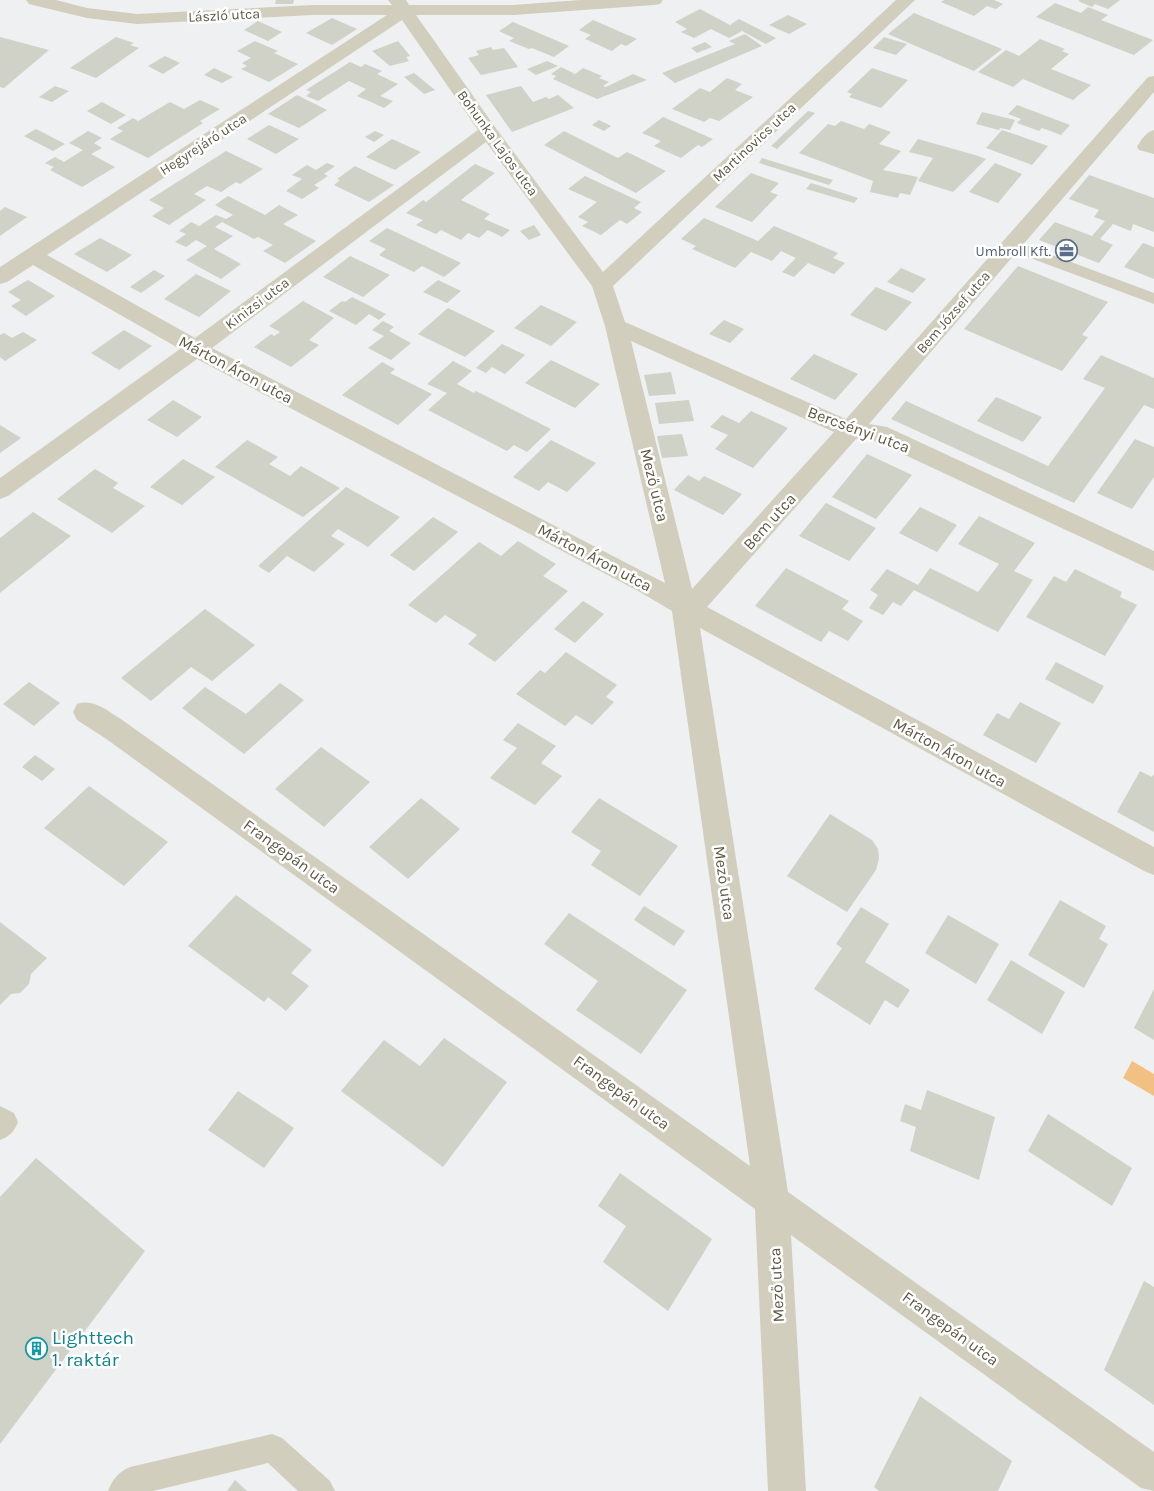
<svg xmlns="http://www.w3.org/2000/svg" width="1154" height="1491" viewBox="0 0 1154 1491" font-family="Karla,sans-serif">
<rect width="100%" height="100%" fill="#eef0f1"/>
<path fill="#f2c082" d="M1132 1061 1154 1074V1096L1123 1078Z"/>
<path fill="#d0d1c7" d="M276 0H294L293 4H275Z
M944 0H994L1003 4 996 9 987 6 974 16 941 2Z
M1080 0H1120L1108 9 1095 4 1092 7 1078 1Z
M1055 3 1081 13 1088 7 1108 15 1101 20 1153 40 1134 55 1036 17Z
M700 9 730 25 739 19 776 38 766 44 742 31 729 38 711 29 694 38 681 32 687 29 675 22Z
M914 13 1002 49 974 71 888 34Z
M788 15 807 24 789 34 769 25Z
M332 18 357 29 332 45 306 33Z
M593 20 637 39 626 46 621 44 612 51 585 39 591 35 579 30Z
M258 21 282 32 268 41 244 30Z
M513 22 569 46 554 57 532 48 529 49 509 41 514 38 499 31Z
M745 34 762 46 675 83 662 73 735 44 729 41Z
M0 37 49 50 4 88 0 87Z
M116 37 134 43 130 45 139 48 96 78 70 68Z
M884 37 907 44 896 55 873 48Z
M1040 39 1065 49 1062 51 1069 54 1051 69 1091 85 1073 100 1023 79 1013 87 978 72 1006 50 1019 56Z
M255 41 278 51 274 53 298 64 269 82 241 69 247 66 242 63 251 58 237 51Z
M398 41 410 56 406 57 409 61 390 66 372 51Z
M705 42 712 47 697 53 691 48Z
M491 47 493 50 504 48 518 67 481 75 468 58 479 55 476 51Z
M165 56 180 63 163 74 148 66Z
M547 61 558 66 536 75 527 69Z
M350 62 361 67 365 64 382 71 377 74 398 84 380 96 393 101 384 108 369 101 357 96 366 89 349 81 318 101 306 96 311 92 306 90Z
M561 67 575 74 583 68 602 76 599 78 609 82 603 86 606 87 633 74 647 80 597 99 553 79 556 76 551 74Z
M214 68 233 77 222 83 204 75Z
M872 68 908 80 881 108 849 97 852 94 847 92Z
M414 73 435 90 424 94 404 77Z
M727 78 742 84 735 90 753 97 719 121 710 118 704 122 672 109 700 88 710 92Z
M55 86 69 91 52 102 39 97Z
M521 86 533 102 546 97 549 99 558 95 574 108 512 132 486 95Z
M297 95 327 110 299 128 268 114Z
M200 100 220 109 200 121 203 123 148 158 110 139 123 131 117 128 133 118 138 121 170 102 184 109Z
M102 102 126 115 111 124 87 111Z
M1017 105 1070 125 1061 135 1042 128 1039 131 1017 123 1021 119 1008 114Z
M808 111 815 113 777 149 771 146Z
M982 112 1015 120 1010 130 1000 128 999 130 976 124Z
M663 117 713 139 702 147 698 145 681 158 654 146 661 141 642 133Z
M599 120 611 126 604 131 592 125Z
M841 121 864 129 869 124 891 132 879 144 901 151 883 170 918 177 910 195 900 193 898 198 870 192 873 181 799 153 828 124 835 126Z
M269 125 299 139 276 154 247 139Z
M36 129 65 144 53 151 24 136Z
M1002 130 1048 146 1032 165 986 148Z
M88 131 102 138 94 143 102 148 91 154 115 167 82 187 50 170 54 167 45 163 55 157 64 162 83 150 69 143Z
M375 131 384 135 374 142 365 137Z
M564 131 618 158 627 152 666 171 636 193 544 145Z
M392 139 421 152 395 170 366 157Z
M918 139 975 155 986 159 953 192 918 181 933 158 909 152Z
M226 151 263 169 240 184 236 182 221 192 207 186 194 194 206 200 169 225 152 216 164 208 149 200Z
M762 158 833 180 829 185 759 163Z
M327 163 335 166 324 174 328 176 314 185 319 188 302 199 286 191 302 179 292 175 307 165 316 170Z
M995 163 1022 174 998 203 969 192Z
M475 164 495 173 461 200 490 214 484 219 510 230 502 237 488 230 479 238 468 233 461 240 441 230 436 234 416 225 423 220 406 213 423 200 426 202Z
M355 166 394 185 369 202 334 185 340 180 337 179Z
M751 173 779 183 770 192 778 195 752 222 715 207Z
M1089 175 1154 198V232L1133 224 1131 231 1113 224 1100 239 1113 245 1099 263 1039 240 1055 222 1092 236 1105 221 1094 217 1099 210 1069 199Z
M585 176 641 202 634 208 642 212 627 224 620 220 601 235 582 226 588 222 578 217 597 202 568 189Z
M811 183 840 192 858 198 854 203 806 189Z
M228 196 265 215 279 205 298 215 283 224 316 241 285 263 263 251 273 245 258 237 254 239 222 222 215 227 233 236 214 249 241 264 221 279 186 260 207 246 196 240 186 247 175 242 186 234 179 231 191 222 199 226 216 215 226 219 233 215 215 205Z
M5 207 27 217 0 236V211Z
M704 218 758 241 774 226 838 253 833 258 845 263 834 274 808 263 794 277 782 272 796 258 781 251 772 261 751 252 735 268 692 249 696 246 681 239Z
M534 225 541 235 529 240 520 231Z
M387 228 461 263 444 277 422 266 414 272 379 255 386 249 369 241Z
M100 238 132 255 107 272 74 254Z
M1143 243 1154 247V279L1124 267Z
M350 256 390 275 363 297 323 277Z
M1018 266 1108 302 1082 335 1088 337 1062 371 964 329Z
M901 268 926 279 913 293 887 282Z
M154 270 165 276 141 293 130 287Z
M196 274 231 291 199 317 164 299Z
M28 280 55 296 26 316 11 306 21 300 8 292Z
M438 280 461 291 447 303 423 292Z
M876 287 912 302 886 331 850 315Z
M352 297 386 314 379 320 369 314 356 325 329 311 342 301 345 302Z
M303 301 334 318 309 340 319 345 291 367 254 347 271 334 274 336 280 332 269 326Z
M541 305 577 322 551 346 514 328Z
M448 308 495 331 465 357 418 334Z
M724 320 744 329 730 343 709 334Z
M383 321 394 327 389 331 411 343 391 360 368 348 384 336 372 330Z
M124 330 152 346 119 370 91 353Z
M23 332 37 340 5 361 0 357V335L4 333 12 338Z
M502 344 525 355 505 374 492 367 486 373 476 368Z
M814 354 858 374 835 400 790 379Z
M1101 355 1154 378V409L1144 405 1074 503 891 419 906 401 1048 466 1105 388 1083 379Z
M551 360 600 384 575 408 525 383Z
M453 361 472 371 457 384 474 393 476 391 551 429 527 452 514 445 507 451 428 410 447 393 427 384Z
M382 362 395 369 390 373 432 394 398 425 342 395Z
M671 372 676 394 649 396 644 375Z
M996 397 1042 417 1023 442 977 421Z
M173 400 202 417 177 437 147 420Z
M689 400 694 421 659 424 655 403Z
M751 411 788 428 753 468 715 449 728 435 710 427 722 415 739 423Z
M0 425 21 438 0 453Z
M682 434 688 456 662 458 657 436Z
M1135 439 1154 447V477L1132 509 1097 493Z
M247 440 278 457 269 464 290 476 301 466 340 488 303 517 215 467Z
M551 440 596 463 567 492 548 482 539 491 513 477Z
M867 454 912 475 876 519 832 497Z
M183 459 215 477 182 505 150 487Z
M95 469 118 483 113 488 145 506 112 533 57 499Z
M688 475 699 481 704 476 742 494 723 515 674 490Z
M346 487 400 517 368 547 338 529 331 536 345 544 314 572 287 556 269 573 258 566Z
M826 503 876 528 849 561 799 536Z
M920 507 957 525 937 552 899 533Z
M33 512 71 536 0 593V538Z
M979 516 1035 543 1014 571 1033 580 998 632 914 590 901 606 893 602 883 615 869 608 878 595 870 590 887 569 918 585 930 568 978 592 999 564 958 544Z
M433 517 458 532 414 571 390 555Z
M518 541 556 564 543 576 568 591 495 662 468 644 477 635 445 615 436 623 408 605 479 542 501 556Z
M786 568 849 601 842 609 863 621 848 641 829 631 821 642 755 606Z
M1075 569 1122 592 1120 597 1137 605 1105 656 1026 617 1054 576 1066 582Z
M583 601 604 614 575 643 554 629Z
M205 609 255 645 212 681 191 667 151 701 121 678Z
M566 652 617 685 606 697 614 702 592 725 576 715 565 726 516 694 540 670 545 673Z
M1056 662 1104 686 1093 704 1045 679Z
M29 682 60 703 34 726 3 704Z
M280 683 304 700 244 754 182 708 205 687 246 714Z
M1020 702 1061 723 1036 763 983 735 997 713 1009 719Z
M518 723 556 746 541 763 562 776 535 805 490 778 517 748 503 740Z
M321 747 370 782 324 827 275 789Z
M35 755 55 769 42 781 22 767Z
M1140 771 1152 777 1154 774V832L1117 812Z
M89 786 168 842 124 886 44 828Z
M421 798 460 829 408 879 369 847Z
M599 798 678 846 640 896 591 865 601 851 571 832Z
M830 814 872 840 878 849 879 859 876 870 847 912 787 876Z
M236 895 312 950 291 973 309 986 286 1011 268 997 264 1002 188 946Z
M1060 900 1106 926 1099 939 1108 944 1084 988 1028 955Z
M644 906 685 931 674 946 634 920Z
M861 907 889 924 865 962 910 990 898 1008 885 1000 870 1025 814 989 842 948 836 944Z
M569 913 687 990 641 1054 576 1010 598 981 544 944Z
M948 915 999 944 976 984 925 953Z
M0 922 47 958 31 974 29 984 20 993 11 994 0 1005Z
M1011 960 1065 992 1042 1034 987 1000Z
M1154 989V1040L1134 1028Z
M444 1038 507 1082 443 1167 341 1091 384 1040 420 1066Z
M927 1090 995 1117 979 1180 910 1151 916 1127 900 1121 905 1104 921 1110Z
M238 1091 294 1128 264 1168 208 1130Z
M1048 1114 1132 1168 1112 1206 1028 1151Z
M36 1158 145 1251 0 1444V1197Z
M620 1173 712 1239 668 1311 603 1262 626 1226 598 1206Z
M1144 1281 1154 1287V1405L1104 1370Z
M920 1396 1012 1461 998 1491H879L874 1487Z
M235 1480 247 1491H227Z"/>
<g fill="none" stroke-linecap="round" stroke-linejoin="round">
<path fill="#d1cebd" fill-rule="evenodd" d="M1154 130V154L1139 150 1137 147C1141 140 1146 132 1154 130Z
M1012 240 1154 293V304L1006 249 1004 245 1006 241Z
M0 1106 14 1113 18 1122C14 1132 10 1136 0 1140Z
M272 1434 282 1438 330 1481 335 1491H298L268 1463 153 1491H108C113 1479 118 1472 130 1467Z"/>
<path fill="#d1cebd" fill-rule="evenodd" d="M26 0H56L87 8 137 14 313 5H392L388 0H406L409 5H513L581 0H663L660 4 654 5 513 15H416L495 127 603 272 896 0H915L613 286 625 322 846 419 1148 77 1154 76V92L869 424 887 427 1154 551V571L875 441 856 439 707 607 1154 847V875L1144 871 700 628 788 1192 1154 1452V1491L1141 1488 791 1235 806 1491H768L755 1209 105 738 77 720 73 712 77 704C95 698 110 713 125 722L750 1166 672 611 640 592 197 359 8 496 0 499V478L180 349 33 265 7 282 0 284V267L387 15H313L137 24 87 18 29 4ZM402 20 478 130 195 338 47 255ZM486 142 592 286 605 326 665 583 212 348ZM631 341 834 432 692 589Z"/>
</g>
<defs>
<symbol id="office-ring" viewBox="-11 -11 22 22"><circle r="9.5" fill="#fff" stroke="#5c6f8a" stroke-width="1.5"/><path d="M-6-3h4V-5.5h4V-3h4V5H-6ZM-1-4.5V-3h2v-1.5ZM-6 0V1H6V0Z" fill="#5c6f8a"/></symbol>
<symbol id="building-ring" viewBox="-11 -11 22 22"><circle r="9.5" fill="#fff" stroke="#0f9aa8" stroke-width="1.5"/><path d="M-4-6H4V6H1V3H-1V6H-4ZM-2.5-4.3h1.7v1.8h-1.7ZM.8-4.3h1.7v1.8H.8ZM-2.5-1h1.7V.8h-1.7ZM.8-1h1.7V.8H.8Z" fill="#0f9aa8"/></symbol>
</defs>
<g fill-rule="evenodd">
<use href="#office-ring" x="1054" y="238" width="25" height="25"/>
<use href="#building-ring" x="24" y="1336" width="25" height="25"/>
</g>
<g text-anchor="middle" stroke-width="5" stroke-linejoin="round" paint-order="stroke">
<g font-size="14" fill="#5d5945" stroke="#fff">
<text transform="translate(224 15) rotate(-3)" y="5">László utca</text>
<text transform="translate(754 142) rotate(-43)" y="5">Martinovics utca</text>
<text transform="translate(498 143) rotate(54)" y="5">Bohunka Lajos utca</text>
<text transform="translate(203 144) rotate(-33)" y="5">Hegyrejáró utca</text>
<text transform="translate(257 303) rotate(-37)" y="5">Kinizsi utca</text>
<text transform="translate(953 312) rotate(-49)" y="5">Bem József utca</text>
</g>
<g font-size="14" fill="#4e5e75" stroke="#fff" text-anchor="end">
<text x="1051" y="256">Umbroll Kft.</text>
</g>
<g font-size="16" fill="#5d5945" stroke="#fff">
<text transform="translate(236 369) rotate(28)" y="6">Márton Áron utca</text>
<text transform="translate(859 429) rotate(20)" y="6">Bercsényi utca</text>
<text transform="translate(655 485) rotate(76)" y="6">Mező utca</text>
<text transform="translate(769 521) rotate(-48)" y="6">Bem utca</text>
<text transform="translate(595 557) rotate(28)" y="6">Márton Áron utca</text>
<text transform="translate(950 752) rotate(29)" y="6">Márton Áron utca</text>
<text transform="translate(292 856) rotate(36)" y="6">Frangepán utca</text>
<text transform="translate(725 883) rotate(82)" y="6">Mező utca</text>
<text transform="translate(622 1092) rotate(36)" y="6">Frangepán utca</text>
<text transform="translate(776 1285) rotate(-93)" y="6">Mező utca</text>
<text transform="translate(951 1328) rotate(36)" y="6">Frangepán utca</text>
</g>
<g font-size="19" fill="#0d838f" stroke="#fff" text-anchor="start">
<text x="52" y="1344">Lighttech<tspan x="52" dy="22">1. raktár</tspan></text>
</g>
</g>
</svg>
